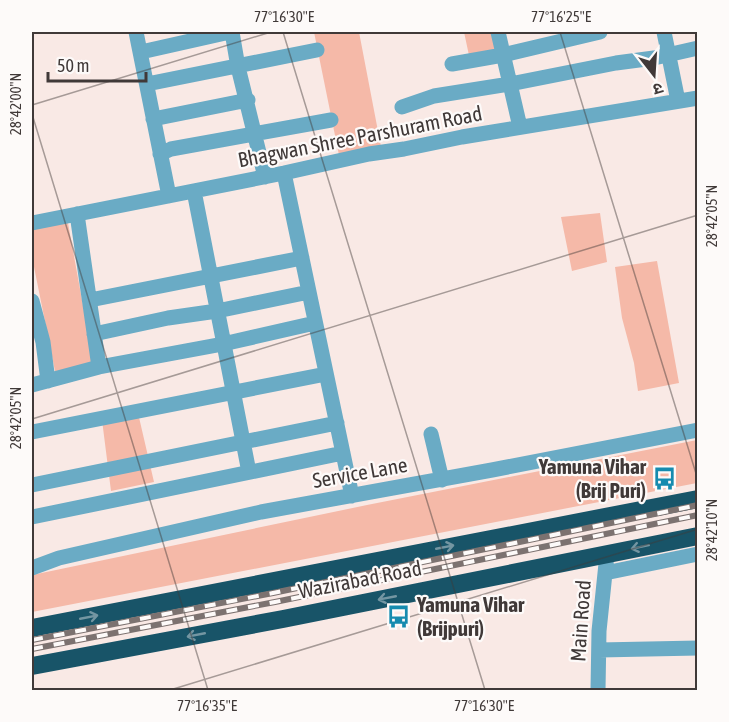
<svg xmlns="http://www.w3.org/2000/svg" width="729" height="722" viewBox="0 0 729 722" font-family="'Asap Condensed','Noto Sans Devanagari',sans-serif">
<rect width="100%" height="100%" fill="#f9e9e5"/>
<path fill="#f5b9a8" d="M314 32H359L382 152 340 160Z
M464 32H494L497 56 470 60Z
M600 213 607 262 572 271 561 217Z
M68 223 94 366 56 376 32 257V229Z
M657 261 679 383 638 391 634 363 622 318 615 267Z
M138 413 154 482 111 491 102 420Z
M697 440V483L32 612V575L367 505Z"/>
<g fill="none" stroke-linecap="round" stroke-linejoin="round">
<path stroke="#6aabc5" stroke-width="15" d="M136 32 169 196
M232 32 238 67 265 177
M498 32 520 127
M664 32 678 101
M141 52 230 32
M452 64 503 55 600 32
M147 84 317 50
M402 107 434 96 510 84 616 63 654 58 698 48
M153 119 248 100
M160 154 171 149 331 120
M284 173 352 496
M194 191 249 472
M77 214 99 367
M32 223 284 173 369 154 404 149 462 137 698 98
M90 300 302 258
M32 301 43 342 48 381
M94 334 168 318 217 311 309 292
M32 385 99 367 223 344 315 323
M32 432 326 374
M431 434 442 480
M32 485 337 423
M32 517 343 453
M32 568 59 558 261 512 492 470 698 430
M605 573 698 554
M599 650 698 648
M598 690 599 631 607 554"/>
<path stroke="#185468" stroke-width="18" d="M32 628 698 499
M32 666 283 619 698 536"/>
<defs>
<path id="rail" d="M32 640 273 593 698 505
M32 649 275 602 698 515"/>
</defs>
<use href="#rail" stroke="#7c7270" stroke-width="6"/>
<use href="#rail" stroke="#fdfaf9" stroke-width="4" stroke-dasharray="11" stroke-linecap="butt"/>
</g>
<defs><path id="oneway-shaft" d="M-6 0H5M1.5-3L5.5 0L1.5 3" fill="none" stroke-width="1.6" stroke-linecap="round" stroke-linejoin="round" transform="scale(1.5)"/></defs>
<g stroke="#7496a2">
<use href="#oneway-shaft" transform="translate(445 547) rotate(-11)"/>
<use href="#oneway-shaft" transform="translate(640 547) rotate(168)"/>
<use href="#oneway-shaft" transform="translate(387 598) rotate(169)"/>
<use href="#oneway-shaft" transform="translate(89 617) rotate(-11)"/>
<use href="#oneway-shaft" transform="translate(196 635) rotate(169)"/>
</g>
<path fill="none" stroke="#403938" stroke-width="1.5" stroke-opacity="0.45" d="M283 32 485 690M560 32 698 480M32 105 271 32M32 114 208 690M32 419 698 215M170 690 698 529"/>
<defs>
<symbol id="bus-bare" viewBox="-9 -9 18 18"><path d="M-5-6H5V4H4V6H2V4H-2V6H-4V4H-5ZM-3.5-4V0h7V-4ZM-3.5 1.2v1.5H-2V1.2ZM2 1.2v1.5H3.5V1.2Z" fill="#168baf" stroke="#fdfaf9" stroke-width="2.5" paint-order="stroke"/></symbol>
</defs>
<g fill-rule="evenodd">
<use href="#bus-bare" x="648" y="462" width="33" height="33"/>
<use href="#bus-bare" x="382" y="600" width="33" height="33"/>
</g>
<g text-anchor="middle" stroke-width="4.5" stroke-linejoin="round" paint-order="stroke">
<g font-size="21" fill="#403938" stroke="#fdfaf9">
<text transform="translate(360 137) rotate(-11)" y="7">Bhagwan Shree Parshuram Road</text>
<text transform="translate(360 473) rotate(-10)" y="7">Service Lane</text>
<text transform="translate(360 580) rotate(-11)" y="7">Wazirabad Road</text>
<text transform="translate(581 621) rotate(-86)" y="7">Main Road</text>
</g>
<g font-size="21" font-weight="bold" fill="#403938" stroke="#fdfaf9" text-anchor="end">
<text x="646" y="474">Yamuna Vihar<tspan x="646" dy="24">(Brij Puri)</tspan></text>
<text x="417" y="612" text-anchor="start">Yamuna Vihar<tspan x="417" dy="24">(Brijpuri)</tspan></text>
</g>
</g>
<rect width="729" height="722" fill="none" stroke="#fdfaf9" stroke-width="66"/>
<g transform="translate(654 75) rotate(163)" stroke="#fdfaf9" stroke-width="4.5" paint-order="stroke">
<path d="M0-4.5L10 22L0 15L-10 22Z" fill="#403938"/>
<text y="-9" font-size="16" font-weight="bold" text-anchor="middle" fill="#403938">उ</text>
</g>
<path d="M48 72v9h98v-9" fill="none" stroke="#403938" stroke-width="3"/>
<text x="57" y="72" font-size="18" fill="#403938" stroke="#fdfaf9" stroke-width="4.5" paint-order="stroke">50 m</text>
<rect x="33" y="33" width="663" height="656" fill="none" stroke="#403938" stroke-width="2"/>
<g font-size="15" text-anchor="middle" fill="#403938">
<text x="284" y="22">77°16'30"E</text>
<text x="561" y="22">77°16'25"E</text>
<text transform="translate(16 104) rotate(-90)" y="5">28°42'00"N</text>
<text transform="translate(712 216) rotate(-90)" y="5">28°42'05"N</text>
<text transform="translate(16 418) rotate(-90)" y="5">28°42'05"N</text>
<text transform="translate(712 530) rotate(-90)" y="5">28°42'10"N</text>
<text x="207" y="711">77°16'35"E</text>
<text x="484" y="711">77°16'30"E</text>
</g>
</svg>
